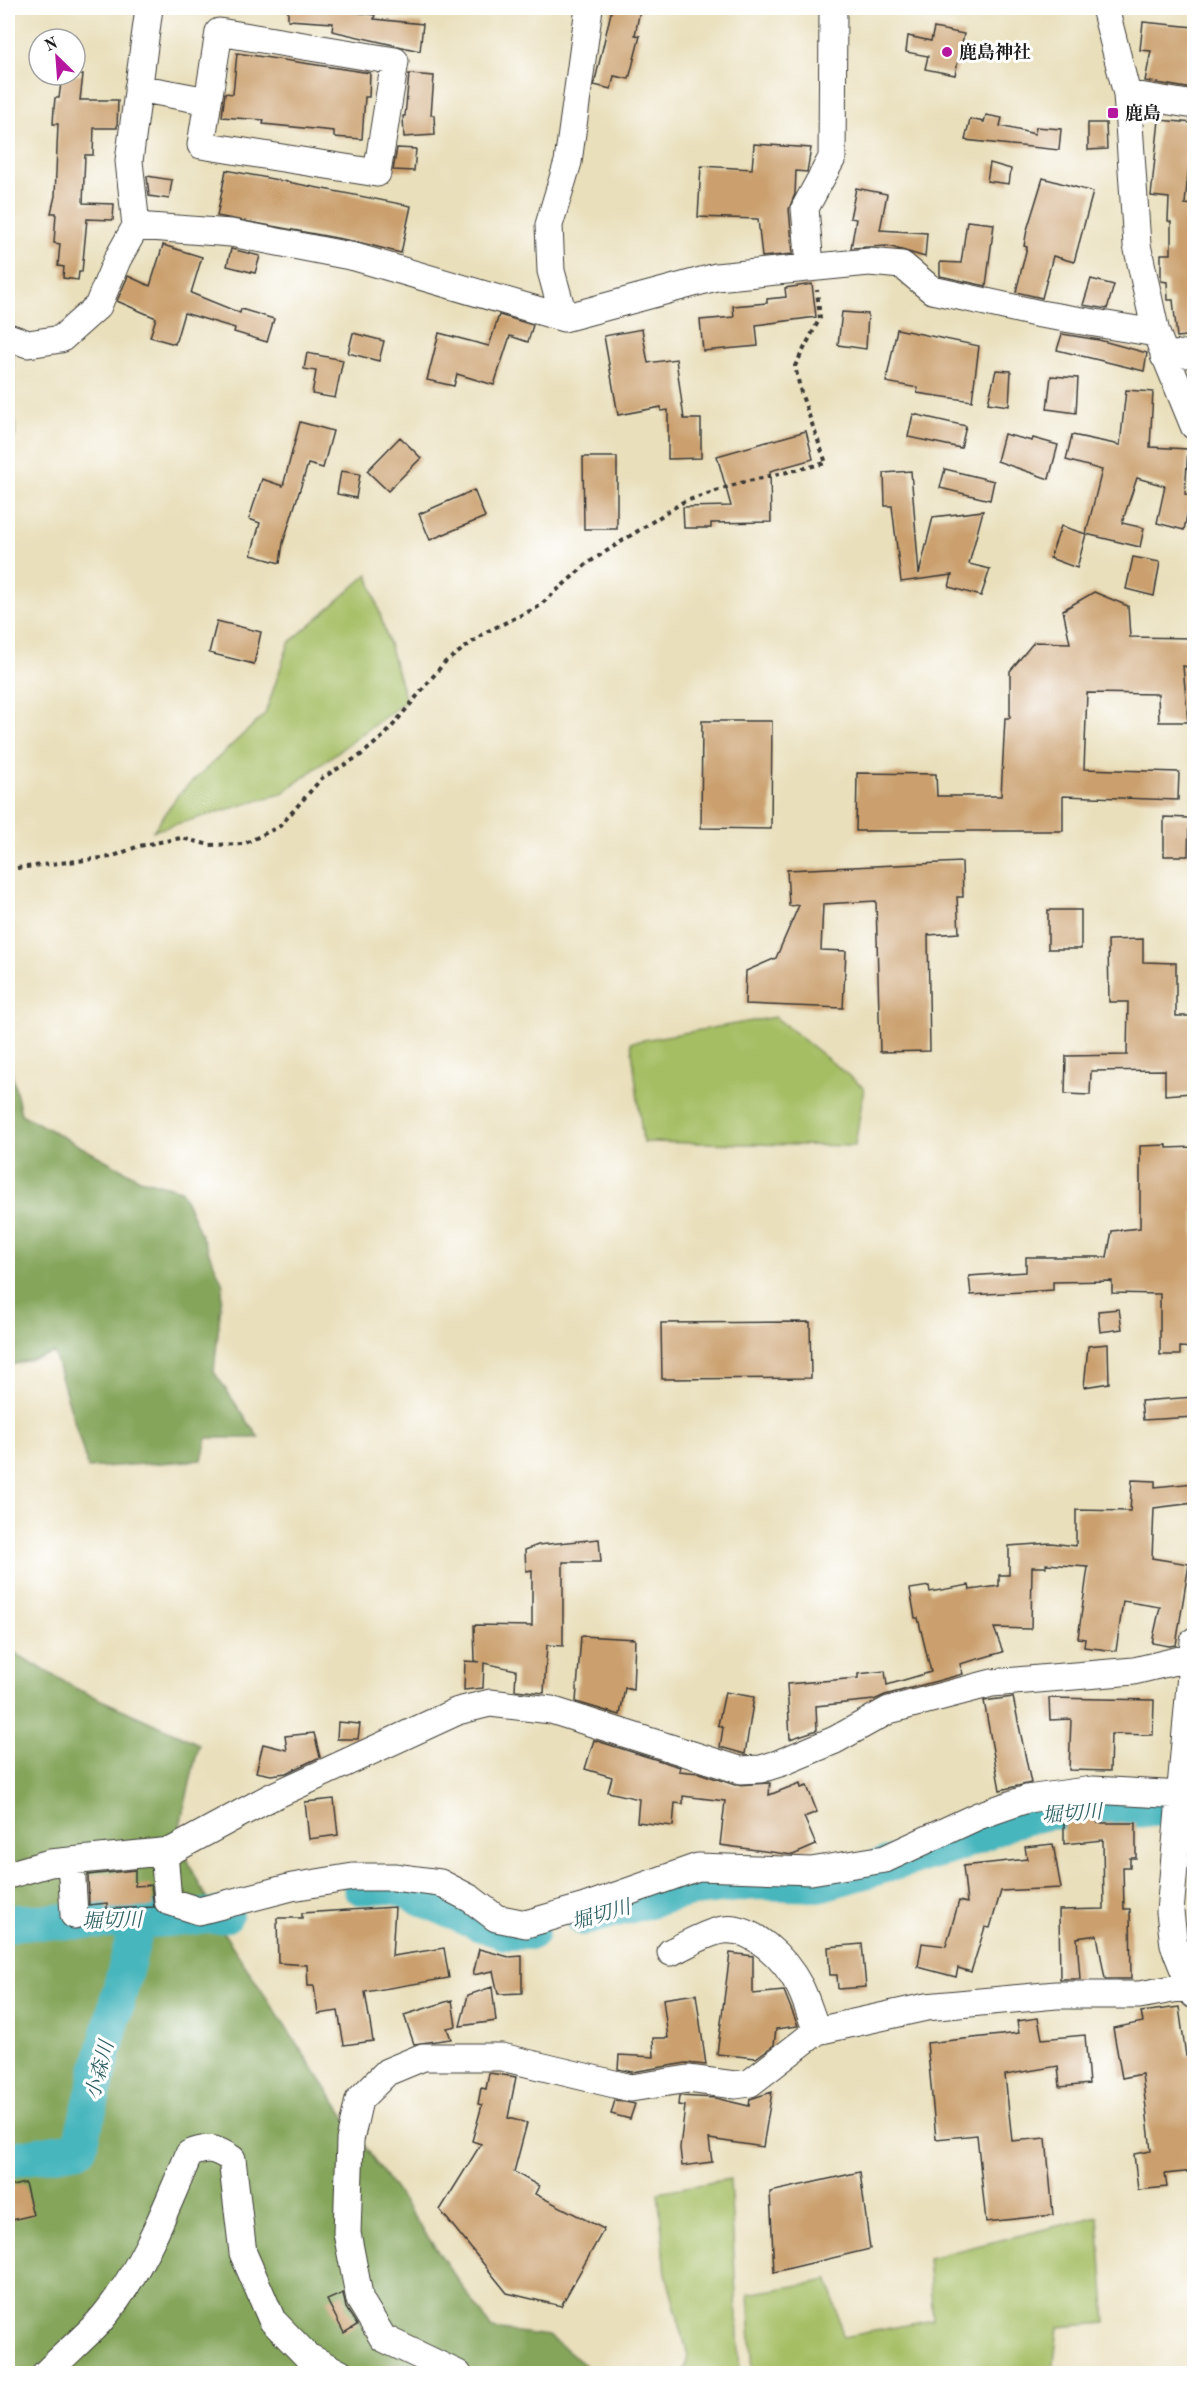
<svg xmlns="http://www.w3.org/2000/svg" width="1202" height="2381" viewBox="0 0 1202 2381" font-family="'Old Standard TT','Noto Serif JP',serif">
<rect width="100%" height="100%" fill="#fff"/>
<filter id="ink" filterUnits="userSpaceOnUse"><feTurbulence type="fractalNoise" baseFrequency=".0167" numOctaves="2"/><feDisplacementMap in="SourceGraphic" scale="12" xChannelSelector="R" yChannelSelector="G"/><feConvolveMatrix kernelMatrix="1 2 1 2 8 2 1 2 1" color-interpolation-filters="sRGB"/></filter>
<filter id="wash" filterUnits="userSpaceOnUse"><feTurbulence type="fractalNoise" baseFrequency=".008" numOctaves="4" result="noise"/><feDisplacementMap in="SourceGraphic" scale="24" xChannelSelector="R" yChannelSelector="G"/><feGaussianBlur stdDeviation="1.35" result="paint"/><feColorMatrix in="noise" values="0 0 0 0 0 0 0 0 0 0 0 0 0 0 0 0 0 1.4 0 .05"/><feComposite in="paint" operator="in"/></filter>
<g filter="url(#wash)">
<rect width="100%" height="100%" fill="#e9dfbb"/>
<path fill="#a5be64" stroke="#606d40" stroke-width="1.5" d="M368 574 406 701 281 794 153 831 178 795 265 714 289 643Z
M775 1017 864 1088 855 1146 643 1142 631 1042Z
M730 2179 740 2373H684L688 2355 666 2274 658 2192Z
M1098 2216 1106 2323 1058 2327 1053 2373H753L748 2294 829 2280 843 2337 933 2320 928 2258Z"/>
<path fill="#84a55a" stroke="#50603b" stroke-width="1.5" d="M8 192 15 435 8 449Z
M8 1055 21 1114 140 1179 181 1190 223 1284 214 1372 259 1438H207L202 1460 88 1468 54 1353 8 1366Z
M8 1649 77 1689 199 1744 177 1839 223 1932 361 2141 492 2329 549 2336 595 2373H8Z"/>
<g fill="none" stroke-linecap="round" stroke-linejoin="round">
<path stroke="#47b6bd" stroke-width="36" d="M361 1887 395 1886 481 1924 505 1932H531
M584 1918 686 1890 754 1882 819 1884 953 1846 1014 1820 1047 1812 1194 1808
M8 1925 18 1922 138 1921 225 1915
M8 2160 79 2148 138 1921"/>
</g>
<g id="blocks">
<path fill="#cba06e" d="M288 8H329L375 15 374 19 423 24 420 51 332 31 333 23 288 20Z
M612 8 640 10 635 35 640 36 629 79 614 76 611 89 594 85Z
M1143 22 1194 27 1193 89 1145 81 1151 51 1140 50Z
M934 28 964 34 955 75 925 69 928 56 906 52 908 36 931 41Z
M237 53 370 73 369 97H365L362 139 334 137V131L263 124 264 120 222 117 225 93 233 94Z
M409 74 434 76 431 115H434L435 135 404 137 403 116H405Z
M62 75H83L80 100H118L117 128H94L93 155H85L83 203 114 204 113 220 87 219 82 272H79L78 280 63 278 64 267 58 266 60 244 54 243 56 213H51L55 196 58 124H53L54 108 55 98H59Z
M986 115 1002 118 1000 126 1035 134 1036 127 1061 129 1059 150 965 140 970 119 984 122Z
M1159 120 1193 123 1185 204 1194 205V335L1177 337 1173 300H1168L1167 282 1161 281V254H1171V222L1168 221 1169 198 1151 196Z
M1088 123H1106L1107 149 1088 150Z
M754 144 811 148 807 172 796 171 795 194 789 209 793 254 762 257 758 219 698 217 701 166 752 169Z
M397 148 416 149 414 171 393 170Z
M990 163 1011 169 1009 184 987 181Z
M226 170 411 206 401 253 358 242 217 216Z
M147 176 172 180 169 199 149 196Z
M1043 178 1093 192 1074 262 1053 256 1042 298 1016 292 1027 247 1024 246 1027 230Z
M856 188 887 194 880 230 927 233 925 257 888 246 851 248 856 219 850 218Z
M967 221 994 224 986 286 940 276V262L961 263Z
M163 245 202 257 191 293 240 313 241 309 274 319 267 342 234 332 235 328 184 313 175 344 150 337 156 318 117 301 128 276 150 286Z
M231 249 260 256 255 273 227 266Z
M1091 279 1114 285 1107 309 1083 305Z
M812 284 816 317 756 325 758 346 703 351 700 320 734 317 733 306 767 303V299L786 297 785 288Z
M842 312 868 314 866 349 838 345Z
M499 315 533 325 528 342 510 336 494 385 457 374 454 386 427 380 439 333 489 346Z
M642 329 648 363 676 359 684 419H701V458L668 459V410L661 411V407L618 415 604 336Z
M897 329 979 346 972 401 917 393 918 388 886 382Z
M353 333 384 341 379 361 348 353Z
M1062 334 1099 340 1147 353 1144 371 1057 350Z
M307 353 343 360 335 398 312 394 316 371 304 369Z
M996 370 1011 371 1009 406 988 403Z
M1051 376 1078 378 1076 413 1047 409Z
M1126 390 1153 392 1150 447 1188 449 1185 494 1191 495 1184 530 1157 523 1165 486 1137 478 1122 523 1144 528 1140 547 1086 534 1077 568 1050 558 1061 526 1086 534 1102 470 1066 460 1072 435 1120 445Z
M913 414 966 426 961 448 908 437Z
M300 422 333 431 323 468 308 464 283 543 280 563 251 555 260 523 249 519 262 479 283 486Z
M806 431 813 459 770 471 771 522 711 523V528H684L683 507 731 506 717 456Z
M1004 434 1032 441 1033 438 1058 445 1049 479 997 461Z
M400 437 421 458 388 491 367 471Z
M583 457H617V529H584Z
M945 469 994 481 990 500 940 488Z
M341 471 360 474 356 498 337 494Z
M911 471 919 574 933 517 983 511 969 564 990 569 981 596 949 587 952 575 901 582 892 506H885L884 473Z
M474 490 485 517 430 540 419 514Z
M1133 557 1160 562 1154 596 1126 589Z
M1094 592 1128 606 1130 637 1192 638 1188 667 1183 666 1188 722H1159L1158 694 1087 693 1084 769 1179 772 1178 800 1063 796V831H856L857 773 936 774 937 796H1001L1005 718H1010V671L1034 642 1070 643 1063 610Z
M217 621 261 632 254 664 209 653Z
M702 721H772L771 829 701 828Z
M1164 817 1189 818 1188 856H1164Z
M962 862 963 897H957L959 933 928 935 930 1051 880 1052 876 901 823 904 821 950 846 951 843 1008 745 1004 746 971 776 958 799 905 789 906 787 870Z
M1048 910H1081V949H1048Z
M1143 939V962L1176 963V1016H1193L1192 1093 1165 1095V1070L1091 1071 1090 1095 1065 1094 1066 1056 1127 1055 1128 1002H1109L1108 940Z
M1167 1145V1148L1194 1147V1348L1180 1347V1355H1160V1294L1112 1293V1281L1053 1282V1290L971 1295 969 1276 1026 1272V1257H1107L1112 1231 1140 1228V1146Z
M1119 1309 1122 1329 1100 1332 1098 1311Z
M810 1322 811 1378 662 1379 661 1323Z
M1108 1344 1109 1383 1084 1387 1088 1346Z
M1194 1397V1417L1143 1420 1141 1401Z
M1132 1480 1155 1481V1487L1194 1483V1503L1154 1508 1152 1558 1189 1564 1176 1645 1169 1646 1152 1643 1160 1607 1123 1601 1116 1651 1084 1647 1085 1639 1078 1638 1088 1567 1046 1564V1567H1032L1031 1629 994 1628 1003 1652 960 1664 963 1674 885 1695 874 1700 816 1706 817 1730 790 1739 787 1684 858 1678V1674L885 1671 887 1685 931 1672 918 1618H915L910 1589 929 1586 930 1592 969 1585 970 1590 999 1586V1575H1009V1546L1051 1543 1076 1546V1510L1130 1511Z
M599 1539 601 1562H563V1646L547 1645 544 1693 515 1690 516 1670 484 1663 483 1688 464 1690 465 1661 480 1662 475 1661 474 1625 532 1626V1570L526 1571 525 1550 538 1545Z
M581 1636 635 1639 633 1690 625 1688 620 1715 576 1702Z
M725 1692 754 1697 745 1754 720 1747 723 1728 718 1725Z
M1013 1697 1031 1783 1000 1790 984 1701Z
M1049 1698 1154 1700 1153 1735 1111 1734 1110 1771 1069 1770 1071 1719 1050 1720Z
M338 1722 360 1724 358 1739H337Z
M314 1733 320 1757 286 1773 271 1775 256 1772 263 1744 287 1750 285 1736Z
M594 1740 680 1767 679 1771 699 1773 735 1785 770 1783 769 1795 800 1783 801 1788 807 1786 817 1812 804 1817 816 1845 793 1855 720 1845 725 1801 683 1796V1804L675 1803 673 1826 637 1822 639 1799 608 1792 612 1777 585 1769Z
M334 1799 338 1835 309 1839 305 1802Z
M1097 1818 1098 1823H1136V1858H1130V1867H1123L1124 1909H1130L1131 1979H1105L1097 1935 1077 1938 1080 1979H1060L1059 1910 1104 1909 1103 1840 1064 1844V1822Z
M1053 1844 1061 1888 1001 1891 990 1928 985 1927 971 1972 958 1968 956 1977 918 1967 922 1943 946 1946 959 1901 967 1903 963 1866 1027 1859 1025 1847Z
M135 1870V1886L151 1885 154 1907 107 1909V1903L89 1905 88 1875Z
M395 1907 392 1956 444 1948 449 1978 365 1992 373 2041 344 2045 338 2011 318 2014 314 1986H308L307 1965 278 1963 277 1918H302V1913Z
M862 1944 866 1987 838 1989 837 1975H830L828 1947Z
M479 1949 509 1957 522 1956V1993L498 1994 493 1971 473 1975Z
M730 1953 753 1956V1994L784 1991 798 2026 776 2029 774 2045 756 2058 717 2054Z
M492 1987 496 2021 460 2026 468 1995Z
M696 1994 706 2065 686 2063 632 2072 618 2069 619 2055 654 2057 653 2038H668L663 1999Z
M452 2000 456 2026 447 2028 451 2039 414 2044 404 2015Z
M1179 2007 1186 2056 1194 2054V2171L1165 2174 1167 2187 1138 2190 1134 2154 1151 2151 1142 2074 1122 2078 1113 2028 1143 2022 1141 2012Z
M1038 2018 1042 2039 1085 2035 1089 2084 1060 2087 1058 2066 1005 2075 1012 2141 1046 2138 1053 2215 986 2222 977 2135 936 2139 927 2043 1019 2033 1017 2021Z
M489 2073 516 2077 508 2118 527 2123 514 2172 539 2186 535 2194 604 2229 561 2306 507 2293 440 2210 481 2144 472 2141 482 2105 478 2104 481 2088 486 2089Z
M772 2092 763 2147 709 2139 712 2162 682 2166 680 2148 685 2106 678 2105 679 2096 715 2098 749 2106 750 2099Z
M615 2100 635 2104 630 2119 611 2114Z
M860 2172 870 2249 774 2272 770 2192Z
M25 2183 33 2215 8 2221V2187Z
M343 2293 346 2308 357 2325 344 2333 327 2300Z"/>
</g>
</g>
<g filter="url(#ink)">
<use href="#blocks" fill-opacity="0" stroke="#3b3934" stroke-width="1.5"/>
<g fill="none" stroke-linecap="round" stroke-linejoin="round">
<defs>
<path id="minor" d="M1105 8 1127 94 1137 245 1156 333 1194 426
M138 88 208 101 219 32 395 61 377 173 201 145 208 101
M1127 94 1194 105
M136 226 231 233 355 257 564 318 716 277 869 262 902 265 932 290 1040 314 1156 333
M810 266 805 208 832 158 833 8
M564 318 551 271 549 225 568 162 589 8
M8 337 28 344 61 339 98 306 117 260 136 226 129 161 149 8
M1164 356 1194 353
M1194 1641 1170 1912 1174 1945 1194 1995
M164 1852 168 1901 199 1911 292 1887 353 1877H394L440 1883 471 1899 496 1918 526 1924 585 1907 698 1867 811 1871 885 1859 978 1816 1027 1799 1093 1790 1182 1795
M71 1861 74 1915
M8 1875 50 1863 171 1851 269 1798 458 1711 490 1703 551 1710 740 1770 761 1769 780 1763 835 1740 889 1710 992 1683 1134 1671 1192 1657
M671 1952C686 1945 702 1935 718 1931 751 1922 786 1960 800 1987 807 2001 811 2017 817 2031
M45 2374C63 2356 82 2340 99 2322 139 2277 166 2209 189 2154 208 2146 215 2148 232 2159L243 2253 272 2320 307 2356 341 2374
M458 2374 383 2338 360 2300 347 2233 350 2140 359 2100 387 2072 423 2057H502L631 2088 688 2079 735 2085 750 2083 817 2031 926 2007 1056 1995H1139L1190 1986"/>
</defs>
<use href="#minor" stroke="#3b3934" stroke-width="29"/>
<path stroke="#3b3934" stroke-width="4" stroke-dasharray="4.5 4.5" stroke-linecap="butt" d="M8 869 111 857 139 846 181 838 210 845 244 844 280 826 322 778 361 755 386 734 444 663 486 632 538 607 588 563 683 502 740 483 826 463 801 393 795 366 820 318 817 290"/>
<use href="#minor" stroke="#fff" stroke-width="27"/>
</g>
</g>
<g fill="#b5179e" stroke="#fff" stroke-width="2">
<circle cx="947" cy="52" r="6"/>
<rect x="1107" y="107" width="12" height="12" rx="3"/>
</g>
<g text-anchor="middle" stroke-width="6" stroke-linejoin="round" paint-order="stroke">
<g font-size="18" font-weight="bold" fill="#1c1c1c" stroke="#fff" text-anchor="start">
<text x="959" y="58">鹿島神社</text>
<text x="1125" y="119">鹿島</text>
</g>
<g font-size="20" font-style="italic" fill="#2f6164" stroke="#fff">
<text transform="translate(1072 1813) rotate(-4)" y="7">堀切川</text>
<text transform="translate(601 1914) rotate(-16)" y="7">堀切川</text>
<text transform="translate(112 1920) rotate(-2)" y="7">堀切川</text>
<text transform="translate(99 2070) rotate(-75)" y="7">小森川</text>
</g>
</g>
<rect width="1202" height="2381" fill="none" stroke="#fff" stroke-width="30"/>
<g transform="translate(57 57) rotate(335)"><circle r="28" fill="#ffffff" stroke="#a4a4a4" stroke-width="1.5"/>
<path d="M0-4.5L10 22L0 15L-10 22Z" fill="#b5179e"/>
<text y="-9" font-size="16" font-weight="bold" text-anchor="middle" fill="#1c1c1c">N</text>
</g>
</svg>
